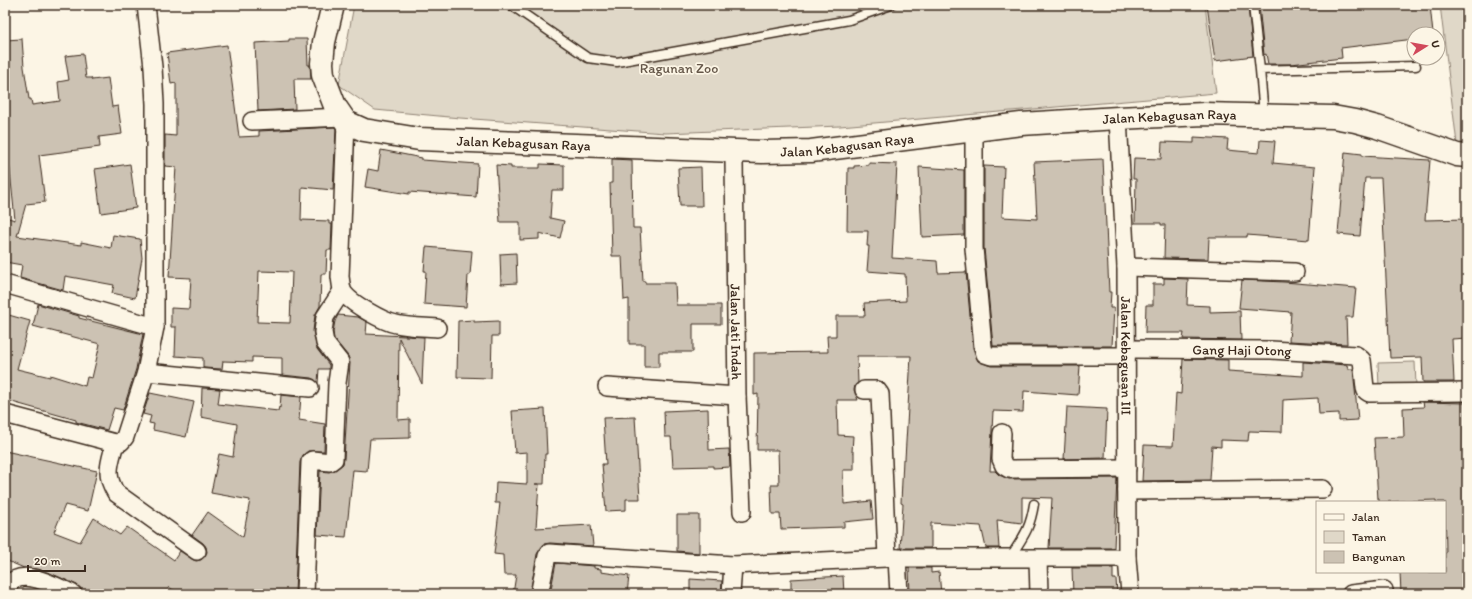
<svg xmlns="http://www.w3.org/2000/svg" width="1472" height="599" viewBox="0 0 1472 599" font-family="Itim,sans-serif">
<rect width="100%" height="100%" fill="#fcf5e5"/>
<filter id="ink" filterUnits="userSpaceOnUse"><feTurbulence type="fractalNoise" baseFrequency=".025" numOctaves="2"/><feDisplacementMap in="SourceGraphic" scale="8" xChannelSelector="R" yChannelSelector="G"/><feConvolveMatrix kernelMatrix="1 2 1 2 8 2 1 2 1" color-interpolation-filters="sRGB"/></filter>
<g filter="url(#ink)">
<path fill="#e0d8c8" stroke="#8e8173" d="M354 5H1205L1216 93 840 126 665 133 460 118 375 110 339 85Z
M1440 5H1467V143L1457 144Z
M1415 362 1416 386 1379 387 1378 363Z"/>
<path fill="#ccc2b3" stroke="#3b2a1e" fill-rule="evenodd" d="M1207 5H1248L1253 56 1215 61Z
M1259 5H1430L1433 34H1414V39L1341 48 1342 58 1291 64H1268L1266 54 1264 55Z
M22 39 24 67 29 99H31L32 105 60 101 58 82 69 80 65 56 83 54 86 78H91L92 80 108 78 112 107 118 106 122 134 99 137 100 147 39 155 45 202 26 204 17 236 81 245V242L111 248 113 235 140 239 142 258 135 298 112 293 114 285 65 276 63 290 20 278 22 265 5 262V217L15 220 5 122V40Z
M289 39H307L308 65H310L311 79H294L295 109 258 111 255 43 289 41Z
M227 45 239 137 259 136V131L335 127 336 129 333 190 302 187 301 220 329 221V224H332L331 250H327L326 274H321L320 306 315 315 313 331 317 349 329 365V369H319L318 383 315 380 311 378 282 375V358L252 357V362L223 361 222 369 203 368V358L175 356 176 327H171V308L189 309 191 278 169 277 176 167 165 166V135L176 136V83L171 84 167 53ZM259 271 292 272 290 323 257 322Z
M1194 137 1228 139 1227 150 1259 153 1260 140 1275 141 1273 163 1315 167 1309 240 1247 235V237H1209L1208 259 1164 258 1165 225H1161V223H1135L1136 179H1133L1134 158 1161 159 1162 142 1194 143Z
M381 150 422 158V160L478 164 476 197 409 192V194L365 187 368 169 378 171Z
M1345 152 1362 154V156L1430 160 1425 220 1467 219V338L1452 339 1454 382H1423L1422 357 1390 358 1381 178H1365L1360 236 1338 234Z
M612 159 632 160 633 228H640L643 281H645V283H675L676 305H721V324H693V352H659V367H644V344H629V299L624 300 622 256H612L610 183H612Z
M1103 159 1109 292H1111L1110 308H1114L1112 346H993L984 248V166L1004 167 1002 217 1037 219 1034 162Z
M869 163 897 164 892 258 937 261 938 273 966 272 973 348 978 361 991 366H1080L1078 395 1024 391 1023 412 993 411 990 471H995L999 475 1009 479 1117 478 1114 548H1049L1052 498 1022 497V523L997 520 999 548H986L981 526 931 523V548H900L903 504 901 503 903 459H905L911 356H857L858 383 855 385 854 390 858 400H837L838 435 853 436 852 452H854V470H843L844 504 871 501 873 519 844 522V527L781 529 780 514H772L771 485H779L778 450H757L758 394 754 395V353L828 352 827 336H836V316H865L864 303 906 301 905 274 867 271 869 246H867L868 231H847L848 168H854V166L869 165Z
M130 164 136 208 101 213 95 169Z
M540 164 564 165V190H552L550 218 564 221 560 238 539 233V239L520 240V222H500L496 165 511 166V168H540Z
M701 167 702 206H680L678 168Z
M919 167 964 170V235L922 237Z
M426 247 472 251 470 275H468L466 307 424 304 426 271H424Z
M516 253 517 283 501 284 500 254Z
M1164 278 1188 279 1187 305 1210 306V312L1240 311 1241 340 1183 339 1184 333H1145L1146 305H1153V284H1164Z
M1242 280 1284 282 1356 288 1353 317H1346L1347 344 1289 341 1291 312 1239 308Z
M38 304 79 316V318L143 334 136 369 123 410 114 408 107 430 76 422V420L5 400V314L30 321 17 369 50 377V375L85 386 87 377 92 378 100 344 33 326Z
M338 315 358 317 367 322 366 334 424 337 422 384 399 338 398 420 410 419V438L370 439 367 471 353 470 346 537 317 535 320 471 329 472 335 470 343 464 344 459 350 363 348 356 334 339 333 332 335 321Z
M474 320V322L499 321V336H492L491 378 457 377 458 321Z
M1183 359 1228 360V371L1303 376V362L1347 365 1348 369H1353L1358 420 1339 421V413L1319 414 1318 398 1283 400 1282 432 1249 431 1248 441 1221 440V447L1212 446 1210 480 1142 481 1144 445 1173 446 1176 393 1181 394Z
M202 388 220 389 218 404 278 411 279 407 280 408 281 395 301 397 299 420 325 424 324 451H308L303 455 300 462 295 594H179L169 587 165 594H88L82 590 77 585 50 573 38 569 24 568 5 560V451L97 471 88 511 65 505 54 532 80 542 94 518 120 535 127 527 174 560 180 551 192 559 196 561 201 560 205 556 207 552 206 547 203 543 192 535 208 512 243 537 250 500 211 493 219 454 233 457 237 424 201 417Z
M150 393 194 402 186 437 153 430 154 424 149 423 151 416 143 414Z
M1423 402 1465 403 1467 426V549H1465L1467 594H1401L1400 572H1445V553H1446L1445 502H1436V500L1379 502V499H1378L1374 438 1404 437 1403 408 1424 407Z
M1067 407 1107 409 1105 458 1064 459Z
M545 409 547 454H545L544 484H535H539L536 528 591 525 593 546 550 543 544 544 537 554 530 594H513L516 575H504L503 555 494 554 500 503H495L496 482 527 484V452L515 453 512 411Z
M708 409 709 450 729 449 730 467 713 468V466L673 467 671 437H665L664 411Z
M635 417 640 499H626V510L606 511 602 464H606L603 418Z
M677 515H699V553L677 551Z
M556 563 594 566V568L601 569V572L629 576 627 594H550Z
M909 568H931V573L939 572 941 594H910Z
M1072 568H1113V579H1116L1117 594H1073Z
M843 576 844 594H791V579Z
M690 579 722 581 721 594H690Z"/>
<g fill="none" stroke-linecap="round" stroke-linejoin="round">
<defs>
<path id="lane" d="M511 5 588 58 617 62 849 20 891 5
M1253 5 1260 70 1416 66
M1260 70 1264 115
M1009 559C1023 537 1030 530 1034 504"/>
<g id="street">
<path id="s1" d="M1118 118 1126 267 1127 558 1130 594"/>
<path d="M252 121 343 117"/>
<path d="M346 122 340 277C341 282 341 288 343 292 350 303 384 322 396 324 409 327 424 327 437 328"/>
<path d="M974 129V248L983 347 985 354 991 356H1126"/>
<path id="s2" d="M732 151 734 161 737 396 742 512"/>
<path d="M1126 267 1295 272"/>
<path d="M5 284 155 327"/>
<path id="s3" d="M1127 349 1271 350 1356 355 1362 360 1365 388 1366 391 1369 393 1467 392"/>
<path d="M146 372 310 388"/>
<path d="M607 387 737 396"/>
<path d="M864 390H877L880 394 887 558"/>
<path d="M5 414 115 443 121 442 125 437 146 372 155 327V104L153 67 146 5"/>
<path d="M1002 433 1001 459 1004 466 1009 469 1127 468"/>
<path d="M115 443C110 463 104 474 116 493L197 551"/>
<path d="M1127 491 1323 489"/>
<path d="M897 558 899 594"/>
<path d="M1038 559 1039 594"/>
<path d="M5 592C15 562 55 586 73 594"/>
<path d="M305 594 310 462 312 460 330 462 334 459 337 383 340 362 325 343 323 332 325 317 342 291"/>
<path d="M540 594V590L547 556 549 553 733 565 887 558H1127"/>
<path d="M731 594 733 565"/>
<path d="M1351 594 1384 590"/>
</g>
<g id="secondary">
<path id="s4" d="M333 5 324 42 322 63 323 75 335 106 346 122 364 130 419 139 762 152 811 151 1021 124 1118 118 1204 114 1333 117 1355 121 1377 127 1457 155 1467 156"/>
</g>
</defs>
<use href="#lane" stroke="#3b2a1e" stroke-width="11"/>
<use href="#street" stroke="#3b2a1e" stroke-width="20"/>
<use href="#secondary" stroke="#3b2a1e" stroke-width="25"/>
<use href="#lane" stroke="#fcf5e5" stroke-width="8"/>
<use href="#street" stroke="#fcf5e5" stroke-width="17"/>
<use href="#secondary" stroke="#fcf5e5" stroke-width="22"/>
</g>
</g>
<g text-anchor="middle" stroke-width="3.5" stroke-linejoin="round" paint-order="stroke">
<g font-size="14" fill="#645648" stroke="#fcf5e5">
<text x="679" y="73">Ragunan Zoo</text>
</g>
<g font-size="14" fill="#3b2a1e" stroke="#fcf5e5">
<text dy="5" stroke="none"><textPath href="#s4" startOffset="952">Jalan Kebagusan Raya</textPath></text>
<text dy="5" stroke="none"><textPath href="#s4" startOffset="304">Jalan Kebagusan Raya</textPath></text>
<text dy="5" stroke="none"><textPath href="#s4" startOffset="628">Jalan Kebagusan Raya</textPath></text>
<text dy="5" stroke="none"><textPath href="#s2" startOffset="181">Jalan Jati Indah</textPath></text>
<text dy="5" stroke="none"><textPath href="#s3" startOffset="115">Gang Haji Otong</textPath></text>
<text dy="5" stroke="none"><textPath href="#s1" startOffset="238">Jalan Kebagusan III</textPath></text>
</g>
</g>
<rect width="1472" height="599" fill="none" stroke="#fcf5e5" stroke-width="20"/>
<rect x="10" y="10" width="1452" height="579" fill="none" stroke="#3b2a1e" stroke-width="1.5" filter="url(#ink)"/>
<rect x="1316" y="501" width="130" height="72" fill="#fcf5e5" stroke="#afa495"/>
<rect x="1324" y="514" width="20" height="6" fill="#fcf5e5" stroke="#afa495"/>
<text x="1352" y="521" font-size="12" fill="#3b2a1e">Jalan</text>
<rect x="1324" y="531" width="20" height="12" fill="#e0d8c8" stroke="#afa495"/>
<text x="1352" y="541" font-size="12" fill="#3b2a1e">Taman</text>
<rect x="1324" y="551" width="20" height="12" fill="#ccc2b3" stroke="#afa495"/>
<text x="1352" y="561" font-size="12" fill="#3b2a1e">Bangunan</text>
<g transform="translate(1426 46) rotate(79)"><circle r="19" fill="#fcf5e5" stroke="#afa495"/>
<path d="M0-3L7 15L0 10L-7 15Z" fill="#d1495b"/>
<text y="-6" font-size="11" font-weight="bold" text-anchor="middle" fill="#3b2a1e">U</text>
</g>
<path d="M28 565v6h57v-6" fill="none" stroke="#3b2a1e" stroke-width="2"/>
<text x="34" y="565" font-size="12" fill="#3b2a1e" stroke="#fcf5e5" stroke-width="3" paint-order="stroke">20 m</text>
</svg>
